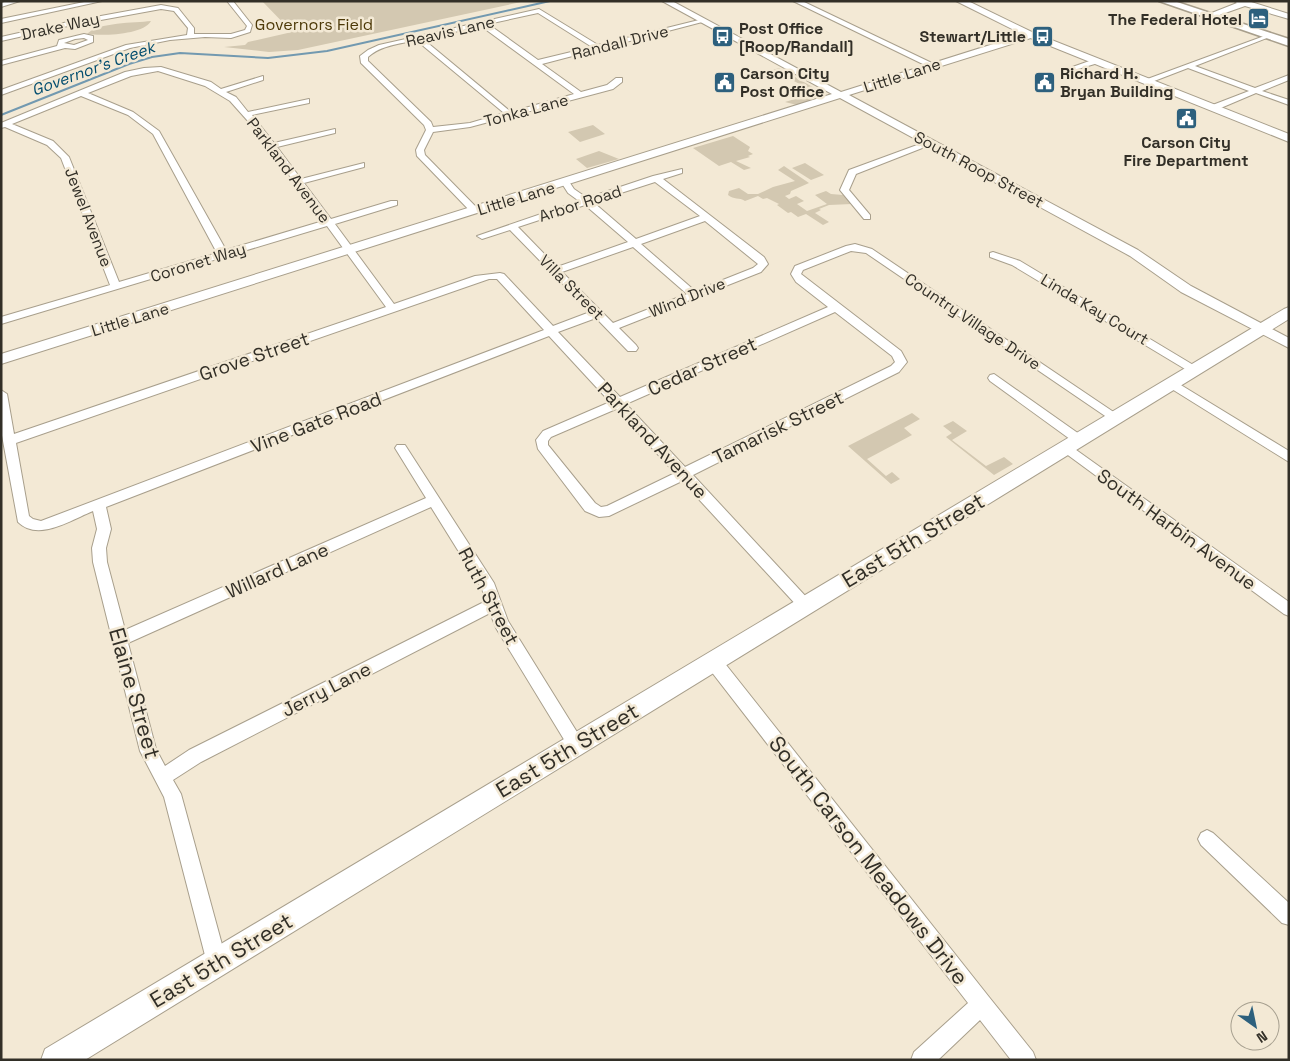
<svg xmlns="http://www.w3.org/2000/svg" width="1290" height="1061" viewBox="0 0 1290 1061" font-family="'Space Grotesk',sans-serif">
<rect width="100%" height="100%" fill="#f3e9d5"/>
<path fill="#d3c8b1" d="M262 1H526L298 50 269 52 224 47 245 45 248 42 292 32Z
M151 21C143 35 103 36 87 34 99 22 134 23 151 21Z
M779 68 825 94V96L797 105 785 102 808 95 809 89 773 70Z
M593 125 605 134 580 142 568 132Z
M733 136 750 147 748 151 753 154 748 156 750 157 736 161 751 168 744 170 731 162 719 166 693 148Z
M599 151 619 159 587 168 576 159Z
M805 163 824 175 811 180 792 168Z
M784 166 809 183 791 191 790 194 785 196 789 199 796 196 804 201 797 204 807 211 827 204 815 195 826 191 831 194 843 195 852 204 829 205 819 209 821 210 815 213 829 222 823 225 806 214 798 217 791 212 788 213 777 205 779 204 767 198 763 199 758 196 745 201C739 197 734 200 728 195L729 191 739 188 748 194H758L773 187 795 181 778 170Z
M912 413 920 419 904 428 912 435 867 459 886 476 892 472 900 479 891 484 848 446Z
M953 421 967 431 952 440 986 466 1004 457 1013 464 994 475 946 437 952 433 943 426Z"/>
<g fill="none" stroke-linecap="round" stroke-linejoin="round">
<path stroke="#7299b0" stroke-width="2" d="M1 115 129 64 152 57 180 53 268 58 327 51 550 1"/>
<defs>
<path id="minor" d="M8 1H20L1 7V3Z
M89 1H102L1 23V19Z
M227 1H233L252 25 250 32 231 38 205 37 170 40 130 48 1 95V90L126 45 187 35 188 28 174 11 161 9 68 26 1 41V37L68 22 161 5 178 8 194 28V34H231L245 30 247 26Z
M793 1H802L936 65 929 67Z
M539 9 598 45 703 19 706 21 542 64 581 92 607 85 616 78H622V82L613 89 470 127 433 132 424 150 425 155 480 211 478 213H472L417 156 416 150 426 130 424 125 361 63 360 56 368 50 379 45ZM538 13 592 47 538 60 488 24ZM481 26 574 94 511 112 423 39ZM416 40 504 113 470 123 433 127 431 122 368 61V57C381 45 400 44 416 40Z
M84 34 93 36V42L75 49 65 48 1 65V61L57 46 59 40ZM84 38 88 40 74 45 64 43 75 39Z
M1267 35 1272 36 1195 66 1255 88 1289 75V80L1262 91 1289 100V105L1256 93 1216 110H1210V106L1249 91 1188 68 1149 83 1142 81Z
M1095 59H1098V63L1068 72 1064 70Z
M161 67 211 82 221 89 263 76V80L226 92 236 97 248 112 309 99V103L252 115 274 143 335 129V133L277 147 301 179 364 163V167L304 183 331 219 391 201H397V205L335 224 394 304 475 276 500 273 504 274 553 326 590 312 510 230 482 239 477 236 579 201 568 193 561 182 562 180H568L574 189 587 198 653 176 682 169V173L663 179 764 257 768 264 761 272 619 328 636 345 638 348 636 351H628L596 318 558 332 620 397 828 307 796 282 791 274 795 266 846 246 855 244 872 249 1121 417 1119 420H1111L866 253 851 251 803 270 801 274 901 351 907 362 899 372 693 475 810 601 812 605 810 609 805 611 800 609 682 481 609 516 599 517 585 511 538 449 536 440 543 431 610 402 549 336 106 507 111 529 106 548 107 562 125 630 426 498 395 448 397 445H405L494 583 508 621 585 745 583 751 577 753 571 751 496 628 490 613 201 762 173 780 181 794 227 963 224 970 217 973 210 970 207 963 164 797 140 751 93 562 92 548 97 529 93 511C71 520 38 542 18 522L1 430V390L7 394 14 434 386 307 327 226 1 324V317L110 285 61 158 47 145 5 127 1 128V123L125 72 144 68ZM158 71 205 86 230 101 255 129 323 221 226 250 159 131 133 112 88 93 131 76ZM81 96 128 115 153 134 217 253 119 282 69 157 53 141 12 124ZM655 182 700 216 636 239 593 202ZM585 205 628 242 557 267 518 227ZM705 221 758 264 753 268 695 291 641 244ZM633 247 687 294 613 323 562 272ZM489 279H497L544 330 41 521 33 519 29 516 16 443ZM835 312 892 356 895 362 891 366 685 467 626 404ZM616 409 675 473 607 506 601 507 595 503 548 445V441L551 437ZM431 507 482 589 486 601 189 750 165 766 156 749 128 643Z
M928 141 935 143 856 174 849 190 870 215V219H864L840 190 849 170Z
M993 252 1020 261 1200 369 1194 373 1190 372 1012 265 990 257V253Z
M994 374 1082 436 1084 439 1082 442H1074L990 381 988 378 990 375Z
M1171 379 1289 451V462L1167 386 1165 383 1167 380Z
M1065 442 1289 602V616L1284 614 1061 450 1059 447 1061 444Z
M713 654 719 656 989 997 1033 1052 1036 1060H1011L980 1020 938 1060H911L914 1052 968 1003 707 666 705 661 707 656Z
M1207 830 1213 833 1289 903V925L1282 923 1201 845 1198 839 1201 833Z"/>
<path id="tertiary" d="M662 1H672L841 92 1028 33H1034V37L849 95 1138 250 1191 286 1289 338V348L1181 292 1130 256 840 98 1 364V354L832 94Z
M1234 1H1248L1289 14V19L1245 6 1211 18 1204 16 1237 3Z"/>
<path id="secondary" d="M956 1H968L1034 33 1289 134V142L1028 37Z
M1289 307V319L85 1060H41L45 1049 1284 309Z"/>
<path id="primary" d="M1159 1H1174L1289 39V46Z"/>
</defs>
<use href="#minor" stroke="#a89f8c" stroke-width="2"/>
<use href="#tertiary" stroke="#a89f8c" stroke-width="2"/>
<use href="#secondary" stroke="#a89f8c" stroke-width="2"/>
<use href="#primary" stroke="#a89f8c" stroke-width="3"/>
<use href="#minor" fill="#fff" fill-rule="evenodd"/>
<use href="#tertiary" fill="#fff" fill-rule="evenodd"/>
<use href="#secondary" fill="#fff" fill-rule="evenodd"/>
<use href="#primary" fill="#fff" fill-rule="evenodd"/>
</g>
<defs>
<symbol id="hotel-square" viewBox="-11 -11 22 22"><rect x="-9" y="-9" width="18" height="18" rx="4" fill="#2d607d" stroke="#f3e9d5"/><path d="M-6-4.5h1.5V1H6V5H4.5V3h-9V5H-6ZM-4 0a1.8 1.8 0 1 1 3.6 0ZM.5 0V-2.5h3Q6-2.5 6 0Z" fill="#fff"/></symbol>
<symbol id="bus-square" viewBox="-11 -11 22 22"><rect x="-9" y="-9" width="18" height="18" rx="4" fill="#2d607d" stroke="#f3e9d5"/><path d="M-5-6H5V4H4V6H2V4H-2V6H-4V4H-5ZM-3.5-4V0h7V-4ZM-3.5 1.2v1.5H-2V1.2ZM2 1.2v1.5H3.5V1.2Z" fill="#fff"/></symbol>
<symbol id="civic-square" viewBox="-11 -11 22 22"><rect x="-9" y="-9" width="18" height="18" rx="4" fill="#2d607d" stroke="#f3e9d5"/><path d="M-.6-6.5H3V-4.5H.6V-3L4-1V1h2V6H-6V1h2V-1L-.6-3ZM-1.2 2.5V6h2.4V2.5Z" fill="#fff"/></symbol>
</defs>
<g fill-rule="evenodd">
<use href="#hotel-square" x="1246" y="6" width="25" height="25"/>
<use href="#bus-square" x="1030" y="24" width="25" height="25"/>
<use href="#bus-square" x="710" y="24" width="25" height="25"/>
<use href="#civic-square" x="712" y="70" width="25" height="25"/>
<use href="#civic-square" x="1032" y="70" width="25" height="25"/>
<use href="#civic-square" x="1174" y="106" width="25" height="25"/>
</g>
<g text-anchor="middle" stroke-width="5" stroke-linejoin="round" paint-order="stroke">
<g font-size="16" font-weight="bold" fill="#322f27" stroke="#f3e9d5" text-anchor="start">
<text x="1242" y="25" text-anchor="end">The Federal Hotel</text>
<text x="739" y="34">Post Office<tspan x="739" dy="18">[Roop/Randall]</tspan></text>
<text x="1026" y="42" text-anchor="end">Stewart/Little</text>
<text x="740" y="79">Carson City<tspan x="740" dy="18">Post Office</tspan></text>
<text x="1060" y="79">Richard H.<tspan x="1060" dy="18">Bryan Building</tspan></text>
<text x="1186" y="148" text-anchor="middle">Carson City<tspan x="1186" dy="18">Fire Department</tspan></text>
</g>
<g font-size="16" fill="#4d3908" stroke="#f3e9d5">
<text x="314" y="30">Governors Field</text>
</g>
<g font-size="16" fill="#322f27" stroke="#f3e9d5">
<text transform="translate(60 26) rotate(-12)" y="6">Drake Way</text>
<text transform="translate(450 31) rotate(-13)" y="6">Reavis Lane</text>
<text transform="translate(620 42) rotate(-14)" y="6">Randall Drive</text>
<text transform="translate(902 75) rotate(-18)" y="6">Little Lane</text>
<text transform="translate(526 110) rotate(-15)" y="6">Tonka Lane</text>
<text transform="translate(979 169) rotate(28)" y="6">South Roop Street</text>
<text transform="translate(289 170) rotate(53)" y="6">Parkland Avenue</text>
<text transform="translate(516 198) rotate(-17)" y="6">Little Lane</text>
<text transform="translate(580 203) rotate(-18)" y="6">Arbor Road</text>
<text transform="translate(89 217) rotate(69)" y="6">Jewel Avenue</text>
<text transform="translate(198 262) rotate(-17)" y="6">Coronet Way</text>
<text transform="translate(572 287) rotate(45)" y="6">Villa Street</text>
<text transform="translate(687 297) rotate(-22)" y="6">Wind Drive</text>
<text transform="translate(1095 309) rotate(31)" y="6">Linda Kay Court</text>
<text transform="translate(130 319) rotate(-17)" y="6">Little Lane</text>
<text transform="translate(973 321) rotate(34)" y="6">Country Village Drive</text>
</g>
<g font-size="16" font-style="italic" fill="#004c6e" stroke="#f3e9d5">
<text transform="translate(93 68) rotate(-20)" y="6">Governor's Creek</text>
</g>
<g font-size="19" fill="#322f27" stroke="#f3e9d5">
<text transform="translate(254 356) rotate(-19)" y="7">Grove Street</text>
<text transform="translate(702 366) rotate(-24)" y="7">Cedar Street</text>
<text transform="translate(316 422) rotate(-21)" y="7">Vine Gate Road</text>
<text transform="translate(778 427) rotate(-26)" y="7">Tamarisk Street</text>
<text transform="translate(653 440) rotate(47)" y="7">Parkland Avenue</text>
<text transform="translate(1177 529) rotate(36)" y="7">South Harbin Avenue</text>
<text transform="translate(277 570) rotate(-24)" y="7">Willard Lane</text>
<text transform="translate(489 596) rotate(62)" y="7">Ruth Street</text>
<text transform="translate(326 689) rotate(-27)" y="7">Jerry Lane</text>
</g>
<g font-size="22" fill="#322f27" stroke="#f3e9d5">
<text transform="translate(913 540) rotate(-31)" y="8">East 5th Street</text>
<text transform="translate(135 693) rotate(74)" y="8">Elaine Street</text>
<text transform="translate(567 750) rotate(-31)" y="8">East 5th Street</text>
<text transform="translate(869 860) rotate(52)" y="8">South Carson Meadows Drive</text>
<text transform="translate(221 960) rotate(-31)" y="8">East 5th Street</text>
</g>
</g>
<rect width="1290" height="1061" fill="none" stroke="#322f27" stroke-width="5"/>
<g transform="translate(1255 1026) rotate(147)"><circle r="24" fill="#f3e9d5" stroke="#a69f8f"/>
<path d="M0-4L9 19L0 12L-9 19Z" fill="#2d607d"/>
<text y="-8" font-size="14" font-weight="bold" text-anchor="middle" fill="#322f27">N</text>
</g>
</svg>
